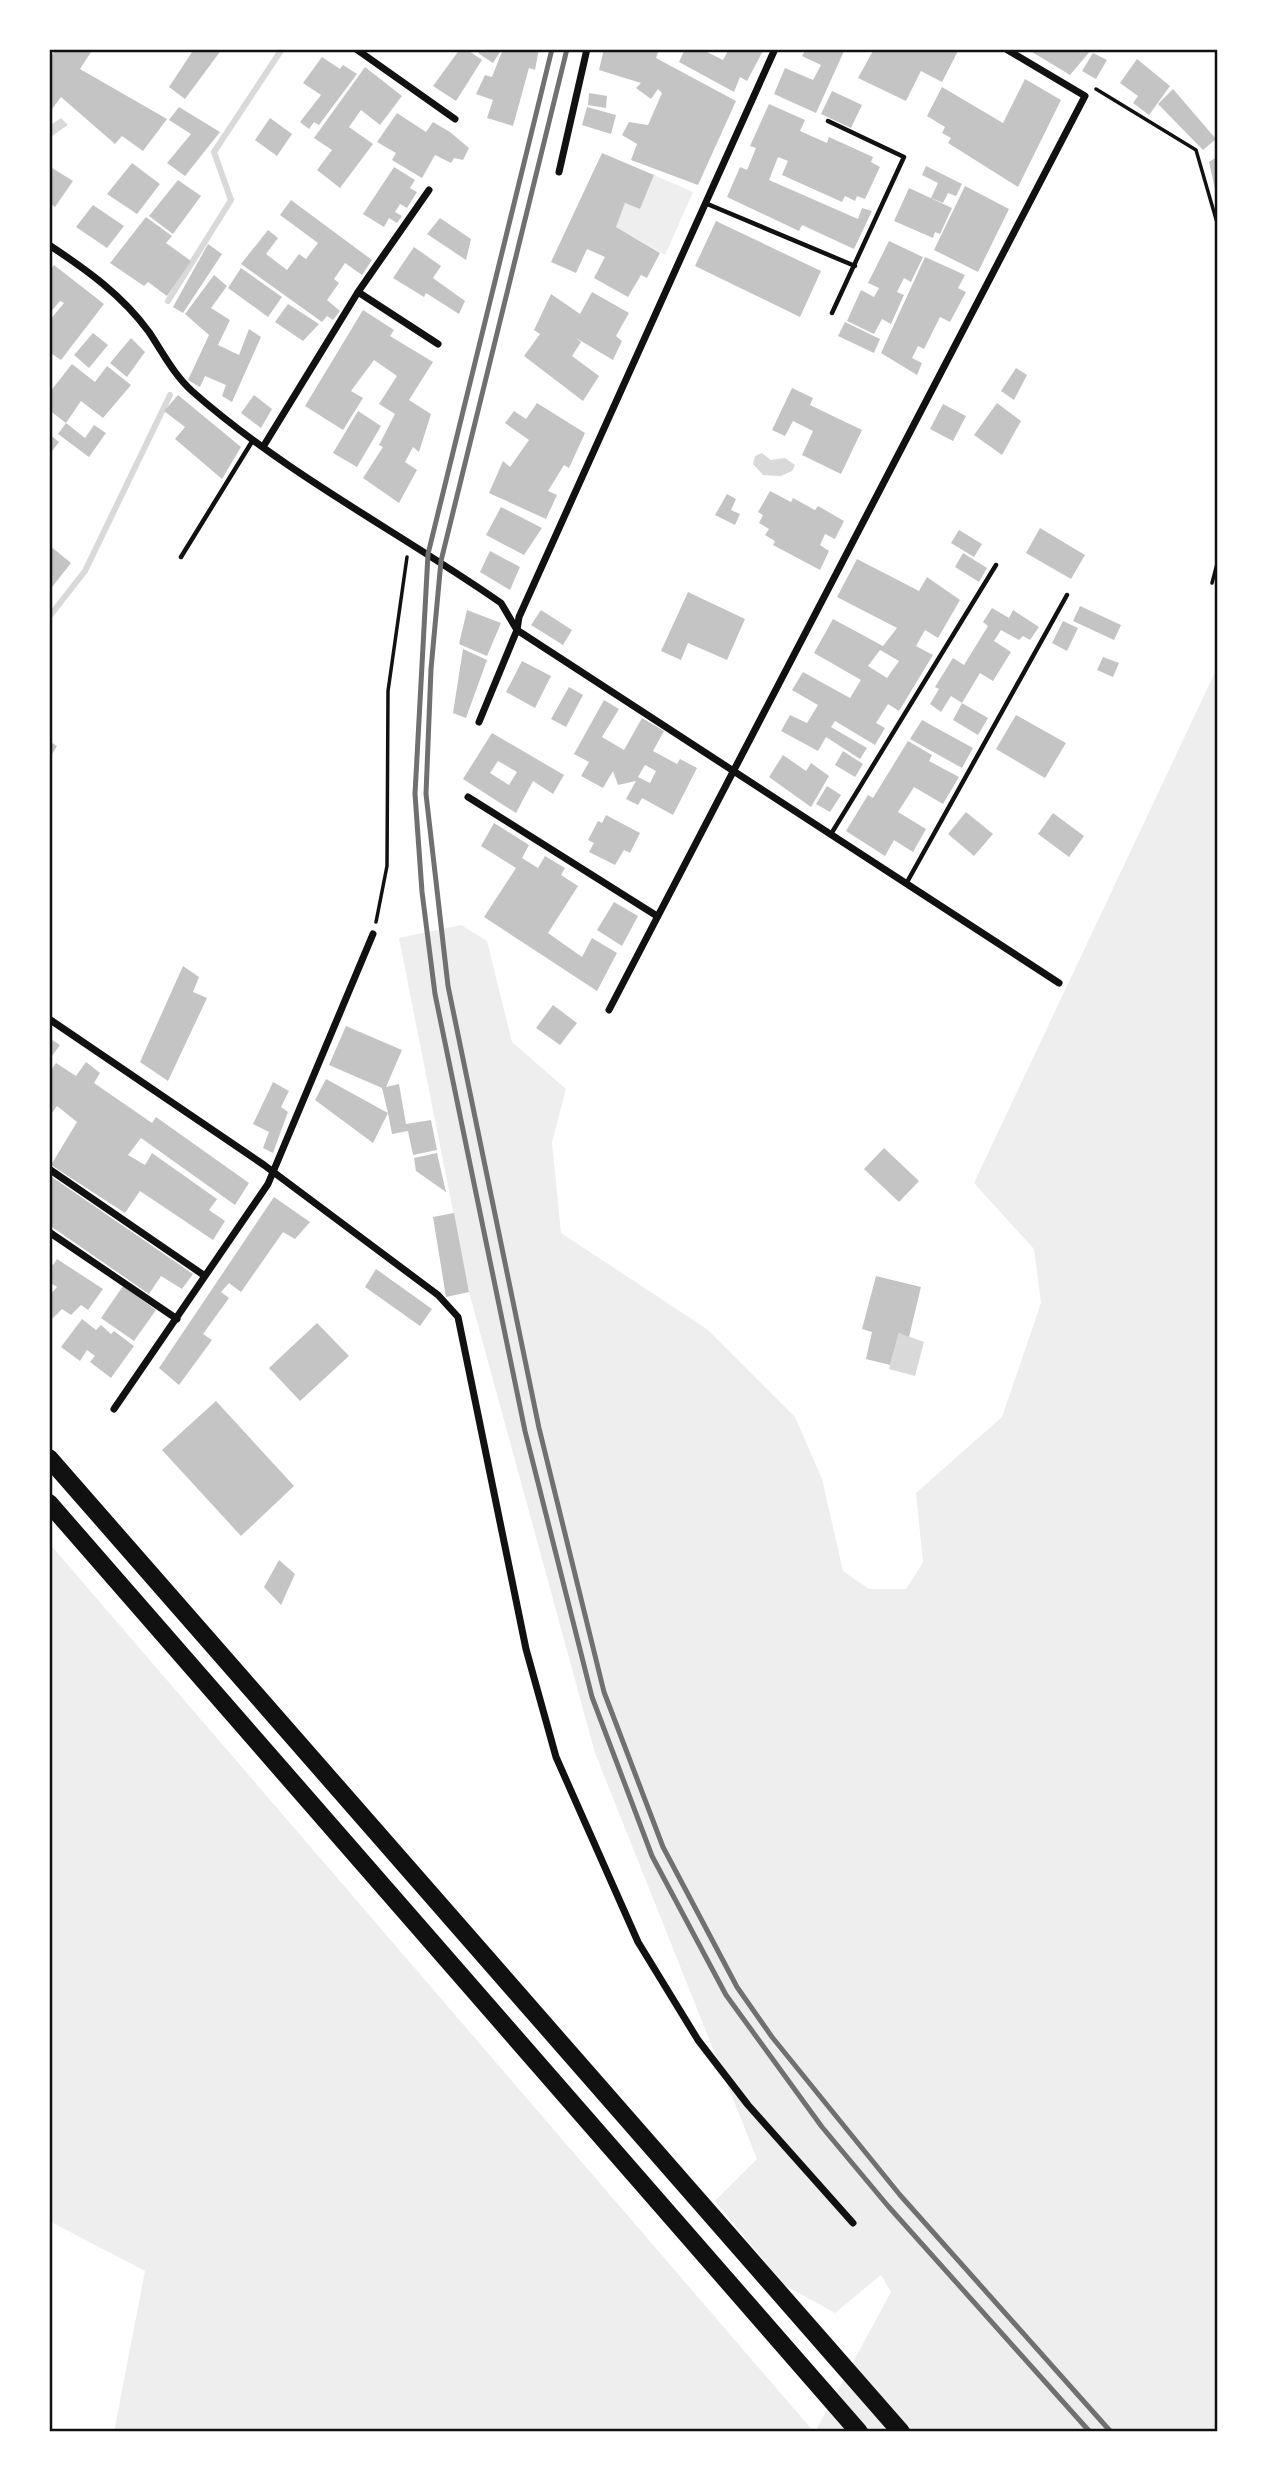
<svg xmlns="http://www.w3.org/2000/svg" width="1267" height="2481" viewBox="0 0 1267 2481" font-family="'Playfair Display',serif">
<rect width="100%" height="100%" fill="#fff"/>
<path fill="#eee" d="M654 175 693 192 665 255 616 227 625 203 640 209Z
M1218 666V2432H815L891 2292 881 2275 835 2313 784 2285 715 2201 757 2159 595 1753 469 1292 399 938 461 925 487 941 512 1042 566 1089 552 1142 561 1233 707 1329 795 1417 822 1479 843 1571 869 1589H906L923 1562 916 1493 1002 1417 1041 1303 1034 1249 974 1183Z
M49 1543 814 2432H114L145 2271 49 2221Z"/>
<path fill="#d9d9d9" d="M61 118 68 125 49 138V126Z
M762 453 771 460 785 458 795 465 792 471 781 476 763 475 753 464 755 456Z
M899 1333 924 1342 915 1376 889 1369Z"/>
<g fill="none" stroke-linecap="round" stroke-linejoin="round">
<path stroke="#d9d9d9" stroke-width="6" d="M168 301 231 200 214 152 282 49
M49 617 85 571 170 395"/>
</g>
<path fill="#c4c4c4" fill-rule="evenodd" d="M56 49H93L80 69 167 119 143 151 122 136 115 144 61 97 49 113V60Z
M194 49H222L185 99 169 87Z
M460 49H466L482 60 456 101 433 86Z
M481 49H502L493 63 478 53Z
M503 49H539L535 70 529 68 513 126 487 118 493 100 476 94 485 75 492 77Z
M604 49H659L656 58 736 101 698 185 631 160 637 144 622 135 629 122 648 125 662 93 658 89 651 99 636 88 641 83 599 70Z
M685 49H701L723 60 729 49H764L747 81 740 77 734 92 679 62Z
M806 49H845L816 113 774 94 785 68 813 80 821 65 802 56Z
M874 49H959L942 82 921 71 906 101 858 78Z
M1027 49H1092L1070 75Z
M1093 53 1107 60 1096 79 1082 71Z
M322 57 340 69 343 65 357 74 319 125 314 122 309 129 300 122 321 95 303 83Z
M1137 59 1170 86 1149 115 1133 103 1138 96 1120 83Z
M365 67 402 96 380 125 361 110 349 127 373 144 340 188 317 170 332 150 314 138Z
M1025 79 1061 100 1018 187 948 143 951 138 942 133 945 127 927 116 942 87 1003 123Z
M1173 89 1216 139 1203 150 1158 104Z
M832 91 862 105 851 128 821 114Z
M589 93 607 96 606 108 588 105Z
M769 104 805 120 800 131 827 143 829 137 873 157 871 162 880 167 865 199 857 196 855 201 845 196 842 202 782 175 788 161 778 157 769 180 858 219 862 208 872 211 854 249 802 225 799 231 727 197 740 167 747 170 756 148 750 146Z
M179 107 220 132 185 176 167 163 191 134 169 120Z
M587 107 616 115 611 134 582 125Z
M397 113 426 132 433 122 450 132 469 148 463 160 454 158 451 163 435 155 422 178 392 160 396 153 377 142Z
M270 118 292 134 277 156 255 140Z
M602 153 654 175 640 209 625 203 616 227 660 253 647 278 641 275 628 297 594 278 605 257 587 249 576 273 551 262Z
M1218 156V198H1217L1209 162Z
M132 163 160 184 137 214 107 194Z
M49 166 73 181 55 207 49 203Z
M926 166 962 184 956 196 948 193 943 203 931 198 938 183 922 175Z
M394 167 415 180 410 188 417 192 407 208 400 204 395 212 402 216 397 223 389 218 384 227 363 214Z
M178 180 201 196 173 234 149 216Z
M965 186 1009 209 978 272 934 250Z
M909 188 952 208 940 234 935 232 933 238 894 221Z
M291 200 372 260 362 275 345 263 334 279 339 283 327 300 340 311 333 320 327 316 322 322 241 264 268 230 278 238 266 254 287 270 299 254 306 259 318 243 280 215Z
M93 205 124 226 107 248 76 227Z
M146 217 172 236 166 243 191 261 167 296 148 282 144 286 110 263Z
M440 218 471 239 466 260 427 234Z
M716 221 821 271 800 317 695 266Z
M889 241 923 257 911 282 904 278 897 292 904 295 891 324 882 319 874 334 847 321 861 290 874 297 879 288 868 283Z
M208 244 222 254 183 313 173 307Z
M414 247 441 266 433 278 465 301 459 314 426 293 424 297 393 278Z
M925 257 965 275 958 288 966 292 950 322 940 317 924 349 918 346 912 358 922 363 917 375 881 353Z
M54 265 104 304 61 360 49 352V321L64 303 60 301 49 314V271Z
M241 268 282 297 268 317 228 288Z
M214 275 227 286 211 308 230 320 218 345 239 355 249 329 261 337 232 402 222 396 226 385 205 376 200 387 188 380 209 335 185 314Z
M592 292 629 313 616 336 622 341 613 360 576 338 581 342 572 356 599 376 583 401 524 356 540 334 534 330 551 294 580 314Z
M288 304 319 324 303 341 275 322Z
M363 310 394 330 390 336 433 362 409 400 431 414 419 452 413 447 405 462 417 470 399 503 363 478 383 447 379 445 395 414 379 404 397 376 374 360 351 391 363 398 343 430 305 406Z
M845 322 880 339 874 353 838 336Z
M93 333 108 345 89 368 74 355Z
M131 338 145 352 127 377 110 363Z
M72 364 95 382 107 366 131 385 103 418 81 401 66 423 49 410V393Z
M1016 368 1027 375 1014 400 1001 391Z
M792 388 813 398 810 405 862 430 841 474 802 455 813 431 793 421 785 436 772 430Z
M178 395 241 447 222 479 175 439 185 427 164 411Z
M254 395 272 409 261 428 241 413Z
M537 403 585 433 569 468 564 465 548 491 557 495 546 519 489 493 503 461 510 467 529 440 505 423 514 411 526 419Z
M997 403 1021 421 1002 455 974 435Z
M943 404 966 416 953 441 930 429Z
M358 411 381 426 357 467 333 453Z
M66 423 85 438 94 425 106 433 89 457 58 434Z
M49 434 59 442 49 455Z
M770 491 791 502 793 498 815 510 818 506 844 521 835 539 825 534 820 545 829 551 820 570 773 545 775 541 765 535 769 529 759 523 763 515 758 512Z
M727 494 736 499 731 510 740 514 735 525 715 515Z
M501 507 542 528 524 555 486 535Z
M1040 528 1085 555 1071 579 1026 553Z
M959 530 982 544 974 557 951 543Z
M49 545 71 563 49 591Z
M490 551 520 567 510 590 480 572Z
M963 553 987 568 979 582 955 567Z
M857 559 919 591 927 577 960 600 938 638 925 630 916 646 933 655 899 711 888 704 876 723 885 728 875 745 835 721 831 727 867 748 860 759 826 737 818 751 781 731 790 715 807 723 818 705 792 690 803 672 850 698 861 680 814 653 833 619 883 646 897 628 837 597ZM880 650 899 661 887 678 868 666Z
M688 592 745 619 727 660 688 643 681 660 661 651Z
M1080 606 1121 625 1114 640 1073 621Z
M992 608 1009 618 1013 610 1039 627 1030 640 1023 636 1019 640 1001 630 994 641 1011 652 993 681 980 673 962 703 951 696 941 712 930 704 939 689 935 687 953 658 964 665 988 626 983 622Z
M467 610 501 623 487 656 459 644Z
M541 610 572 630 563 645 531 625Z
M1063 621 1078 628 1067 651 1052 643Z
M463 649 487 660 466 718 453 713Z
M1103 657 1119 663 1113 677 1097 670Z
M522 661 551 676 535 708 506 692Z
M569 687 583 695 566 727 551 719Z
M604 700 619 709 602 737 624 750 642 718 664 731 653 751 677 764 680 759 697 768 673 815 642 798 638 805 626 799 636 781 618 785 613 771 603 788 581 776 589 762 574 754ZM645 765 656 771 650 783 638 777Z
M962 703 988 718 978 735 953 720Z
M1016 715 1066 743 1045 778 996 749Z
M922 720 973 748 962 768 910 739Z
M492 733 564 775 553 794 533 781 516 813 463 779ZM498 761 517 772 509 785 490 773Z
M49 741 57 746 49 759Z
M908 741 932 755 929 761 959 777 943 804 914 787 898 812 926 829 913 852 894 840 885 856 846 831 868 795 873 798Z
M843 751 863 764 855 777 835 765Z
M783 755 806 771 811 763 829 776 811 807 769 777Z
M827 786 841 795 830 812 816 804Z
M966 812 993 834 974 856 948 834Z
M1053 813 1084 836 1069 857 1038 834Z
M606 815 640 833 630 853 624 850 615 865 589 852 594 843 588 840 598 821 602 823Z
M494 823 529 845 522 858 538 868 545 856 565 868 561 875 578 886 548 933 582 957 592 938 617 953 597 991 484 917 516 868 481 846Z
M614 902 638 916 622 946 597 930Z
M183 966 199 977 193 992 207 998 168 1081 140 1062Z
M553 1005 577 1023 560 1045 536 1028Z
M346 1026 402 1050 386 1087 399 1084 406 1124 431 1120 437 1150 413 1155 408 1131 392 1134 388 1113 373 1143 315 1100 326 1079 388 1113 382 1088 329 1065Z
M49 1038 60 1045 49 1060Z
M86 1062 100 1073 94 1083 152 1123 156 1117 249 1183 235 1205 141 1138 128 1155 145 1165 152 1153 217 1199 209 1210 225 1221 213 1240 140 1191 125 1213 51 1165 77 1122 57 1106 49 1117V1073L56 1063 76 1076Z
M273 1082 289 1091 281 1107 288 1112 273 1153 263 1148 269 1132 253 1124Z
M884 1148 919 1181 899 1202 864 1169Z
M437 1153 446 1192 416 1171 414 1158Z
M49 1175 193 1274 182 1289 161 1276 149 1294 49 1225Z
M274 1197 310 1222 295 1239 283 1232 241 1292 229 1283 221 1292 229 1298 203 1334 212 1340 179 1385 159 1368Z
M454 1213 469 1292 446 1297 433 1217Z
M57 1259 103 1289 88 1310 81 1305 71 1315 62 1309 49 1322V1296L57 1287 49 1282V1262L53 1265Z
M376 1269 432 1309 420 1326 365 1287Z
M876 1276 921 1287 909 1337 899 1333 890 1365 866 1359 872 1332 862 1329Z
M123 1286 156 1310 134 1341 101 1318Z
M82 1319 96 1330 101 1325 111 1334 114 1331 134 1346 111 1378 90 1362 95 1356 87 1350 80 1361 61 1347Z
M317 1323 349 1356 300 1401 269 1368Z
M216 1401 294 1486 241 1536 162 1450Z
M279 1560 295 1574 281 1605 264 1587Z"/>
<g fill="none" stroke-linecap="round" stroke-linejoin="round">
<path stroke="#111" stroke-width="3.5" d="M1096 89 1196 150 1218 226
M1212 583 1218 560
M376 922 387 866 388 691 407 557"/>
<path stroke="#111" stroke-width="4.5" d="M828 121 904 157 832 313
M705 203 855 266
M181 557 253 440
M831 834 996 565
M906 884 1067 595"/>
<path stroke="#111" stroke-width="7" d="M356 49 455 119
M559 172 587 49
M49 245C87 270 122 295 149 332 163 353 174 375 193 392 286 474 399 532 501 603L517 630 1059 983
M358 292 438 344
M263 447 358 292 429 190
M479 722 517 630 519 617 775 49
M468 797 657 916
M609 1010 1085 96 1006 49
M49 1019 264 1165 438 1295 458 1317 526 1649 556 1757 638 1942 698 2040 748 2105 853 2223
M49 1169 205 1276
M49 1232 177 1319
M114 1409 268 1184 373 934"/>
<path stroke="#111" stroke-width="18" d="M49 1458 901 2432
M49 1503 859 2432"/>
<path stroke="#707070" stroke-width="5" d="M552 49 428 554 415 794 422 892 435 994 525 1431 592 1697 652 1856 726 1995 822 2127 888 2206 1090 2432
M567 49 441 561 431 669 426 794 448 986 539 1428 604 1692 663 1847 737 1987 772 2037 900 2195 1111 2432"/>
</g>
<rect width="1267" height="2481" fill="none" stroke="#ffffff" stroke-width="102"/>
<rect x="51" y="51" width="1165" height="2379" fill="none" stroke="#111" stroke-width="2.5"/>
</svg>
